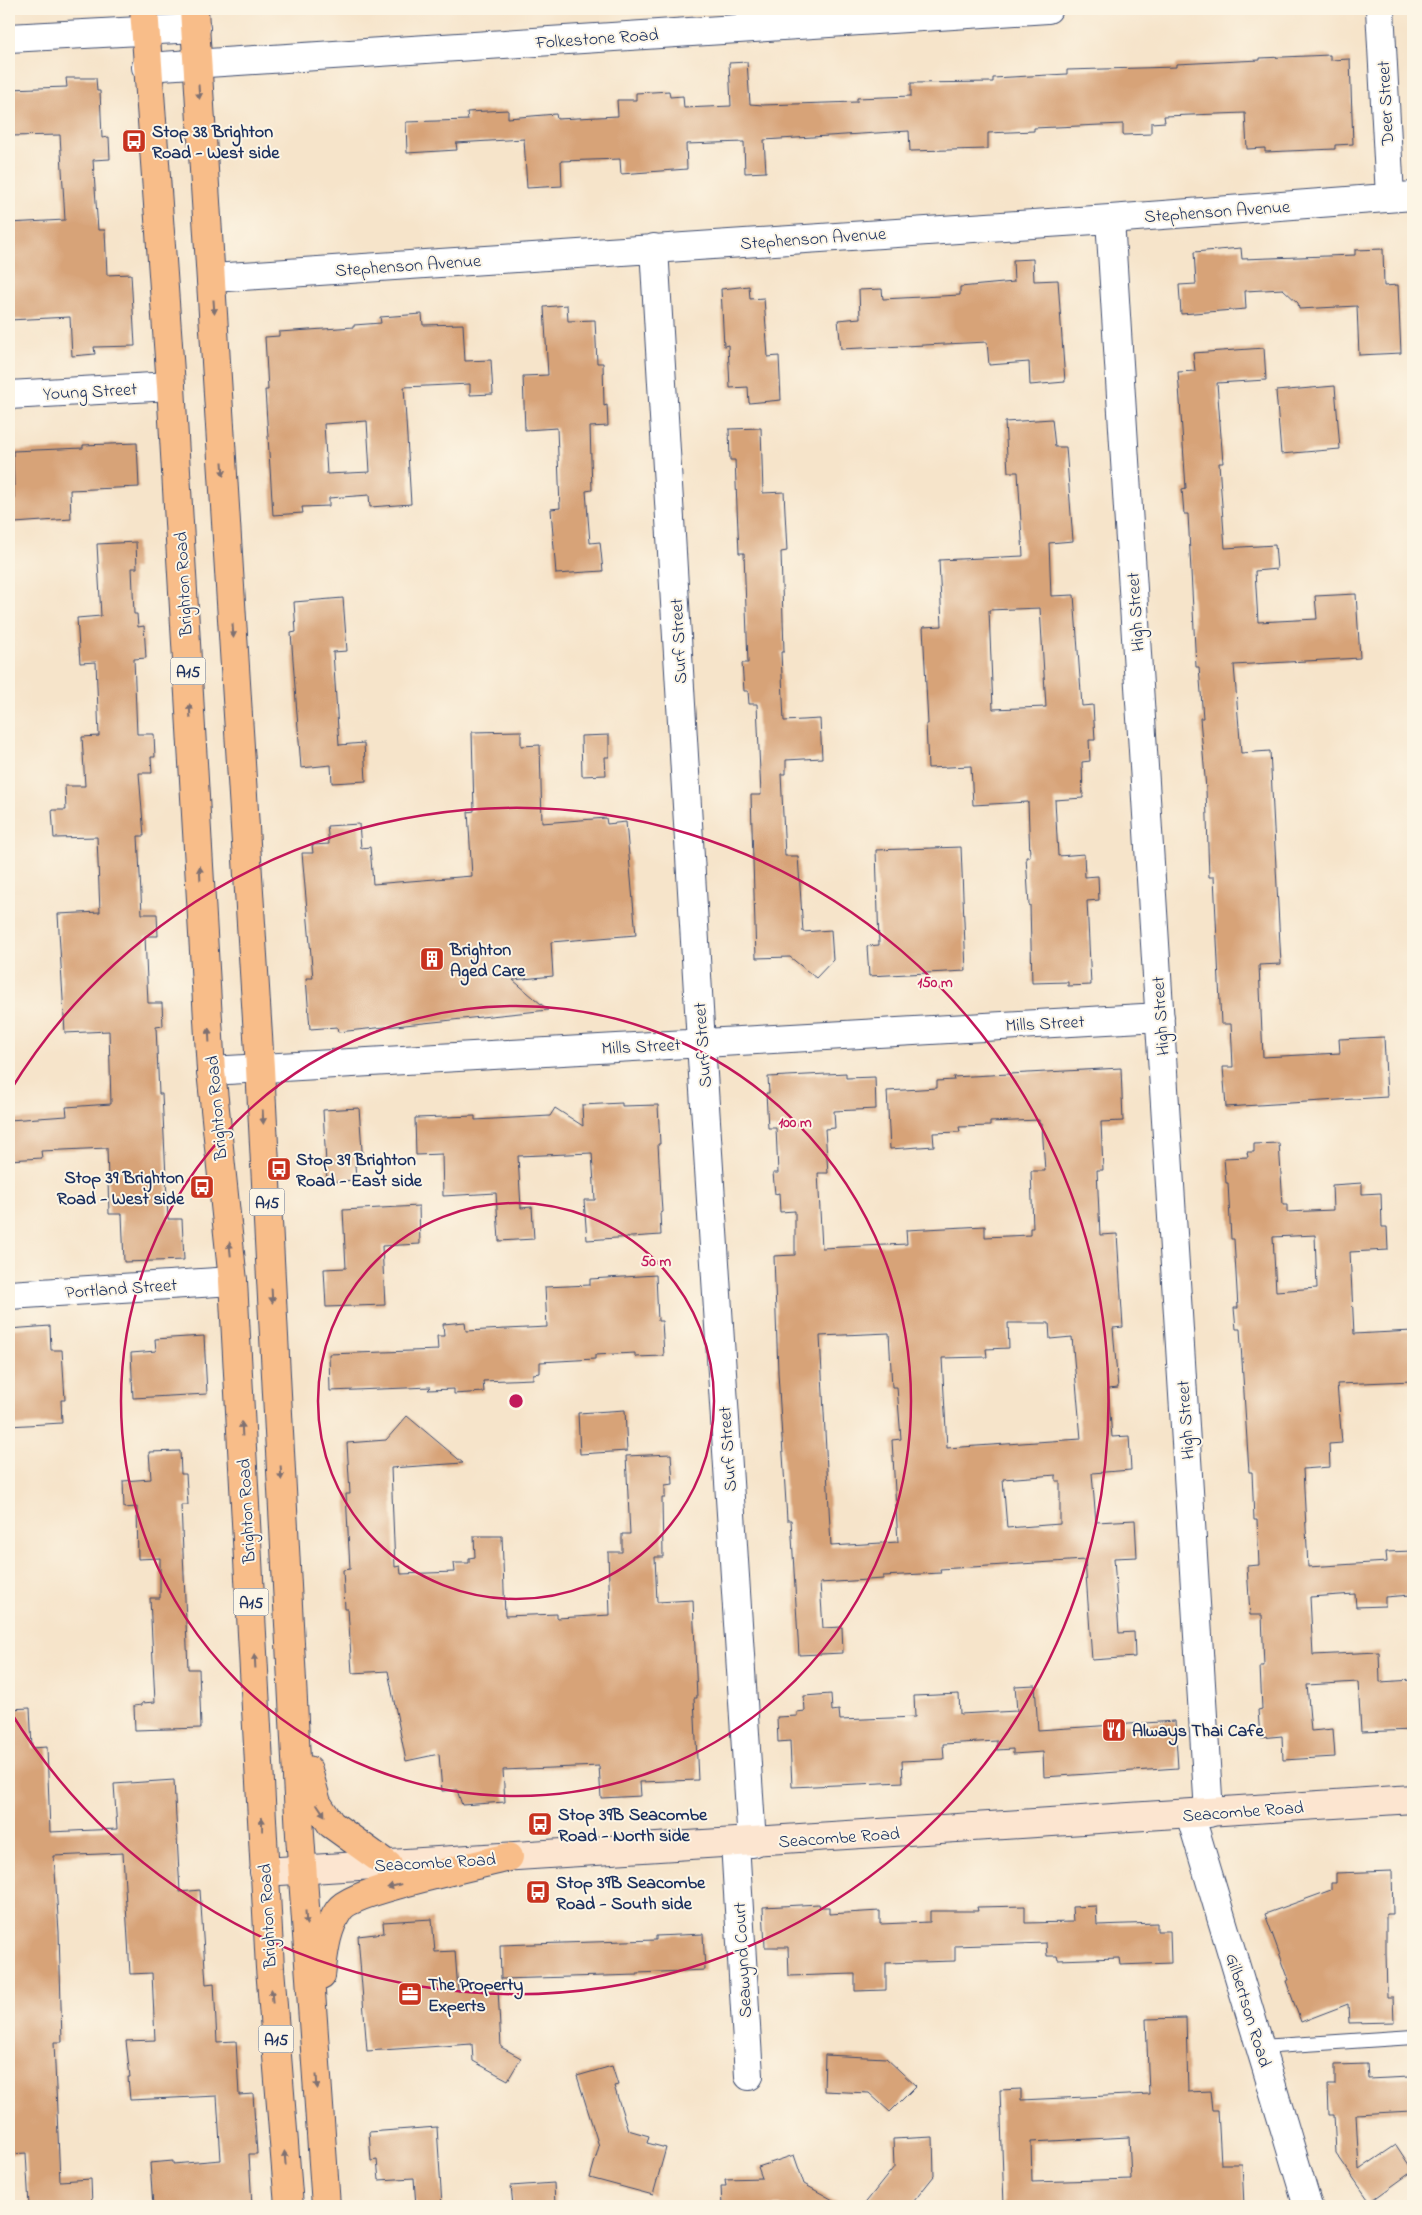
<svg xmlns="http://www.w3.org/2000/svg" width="1422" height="2215" viewBox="0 0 1422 2215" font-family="'Indie Flower',sans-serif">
<rect width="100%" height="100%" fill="#fcf5e5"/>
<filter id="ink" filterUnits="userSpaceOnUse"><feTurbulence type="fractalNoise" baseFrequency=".02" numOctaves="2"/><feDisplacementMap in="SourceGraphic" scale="10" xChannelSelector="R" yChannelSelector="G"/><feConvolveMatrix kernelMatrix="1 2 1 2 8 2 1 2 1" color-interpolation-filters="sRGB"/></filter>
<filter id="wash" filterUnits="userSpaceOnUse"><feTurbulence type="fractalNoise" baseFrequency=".0096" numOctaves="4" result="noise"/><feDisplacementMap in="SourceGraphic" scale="20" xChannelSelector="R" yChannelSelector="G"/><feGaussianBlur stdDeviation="1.12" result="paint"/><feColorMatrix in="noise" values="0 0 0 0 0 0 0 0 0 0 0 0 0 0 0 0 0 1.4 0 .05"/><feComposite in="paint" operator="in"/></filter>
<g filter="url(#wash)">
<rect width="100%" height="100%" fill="#f6e4ca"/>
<g id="blocks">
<path fill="#d7a378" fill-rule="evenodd" d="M1330 55V60L1350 59 1353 144 1335 145V149L1265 152V148L1247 149 1245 113 1164 116 1165 122 1151 123V134L1123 135V124L1034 128V131L988 133V149L910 151 909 131 764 140 766 172 745 173 744 142 686 144 687 169 621 174 620 159 561 161 562 186 527 188 524 139 456 143 457 150 407 153 406 122 468 120 467 112 508 110V118L556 114 557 119 618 116 617 100H636V93L669 91 670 97 683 96 684 108 731 106 729 63 747 62 750 104 763 105 857 102V98L911 96V83L993 82V78L1067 74V70L1176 67V64L1260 60V58Z
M66 78H96L97 91H100L102 138 109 137 110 159 93 160 98 230H105L107 275 131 274 135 346 94 347 95 354 72 356 70 317 9 320V287H12L9 223 65 220 60 135 9 136V89L67 87Z
M1241 248 1242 259 1355 255V250L1383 249 1384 286 1398 285 1401 353 1359 355 1357 306 1299 309 1298 303 1283 289 1245 291 1246 309 1181 314 1179 285 1196 284 1194 252Z
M1033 259 1034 281 1058 280 1065 382 1030 385 1029 362 989 365 987 342 841 349 838 320 860 318 859 290 882 289 883 299 960 295V287L1014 282 1013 260Z
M749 286 750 299 764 298 768 357 779 356 781 400 749 403 748 387 730 388 728 345 724 346 721 289Z
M567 305 568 321 595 320 597 363H603L604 406 607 405 608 426 590 427 592 490 586 491 590 543 600 542 603 571 556 574 551 509 560 508 557 428 525 430 523 376 548 375 544 307Z
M422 314 423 325 463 324 465 361 491 360 493 394 470 395V384L404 387 411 504 370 507 369 495 329 498V506L302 507 303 513 273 515 265 390H268L265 337 279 336V332L354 327V325L381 323 380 317ZM367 421 370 472 327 474 324 424Z
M1264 348 1266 380 1217 383 1223 463H1219L1225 548 1275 545 1277 569 1255 571 1258 622 1317 619 1315 596 1356 594 1360 658 1234 665 1241 753 1270 751 1281 964 1259 965 1263 1057 1340 1053 1339 1039 1384 1037 1387 1097 1226 1107 1223 1067H1233L1231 1024H1221L1214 877H1209L1206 789 1200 718H1203L1199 667H1196L1188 514H1184L1182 489 1186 488 1178 372 1195 371 1193 353Z
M1335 386 1340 449 1281 454 1276 391Z
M1052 419 1055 447H1066L1073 541 1049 543 1051 596 1074 595 1082 706 1093 705 1095 740H1089L1090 761 1082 762 1083 798 1055 800 1058 856 1084 854 1085 877 1098 876 1099 900 1087 901 1091 985 1068 986V982L1032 983 1030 905H1029L1026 857H1030L1028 802 973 805 971 766 928 768 926 724H928L923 627 942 626 939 560 1023 556 1018 472H1008L1005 422ZM1040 608 1046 707 993 709 989 610Z
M761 428 763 493 784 492 787 551 781 552 784 652H781L784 721 820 719 822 758 786 760V774H781L785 856H798L803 932 831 930 833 960 816 978 790 957 756 958 751 795H761L757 704H749L748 691H744L742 663H748L744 553H739L735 460H730L729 429Z
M137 443 139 487 70 490 71 519 15 523 13 451 83 448V445Z
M136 542 137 568H132L134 614H137L138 627 144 626 146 658 134 659 137 734H154L155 757H151L152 773H139L144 836H138L142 914H157L158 936H145L148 1003H162L163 1026 156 1027 159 1094H162L168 1219H182L184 1260 124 1262 122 1214H109L107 1148 41 1151 42 1158 9 1160V1120L67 1116 66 1107 111 1104 109 1031 65 1033 58 914 100 912 97 837 54 838 52 810H66L65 786H85L82 737 99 736 96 662 80 663 77 618 101 616 97 544Z
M343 598 347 651 333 652 339 745 364 743 366 781 332 783 331 765 301 768 291 633 296 632 294 602Z
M521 731V746L540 745 542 823 606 818 607 824 626 822 636 935 551 942 553 976 513 980 548 1010 338 1032 337 1027 310 1029 306 978H313L302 853H313L312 845 329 844 327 826 359 824 361 848 370 847 373 884 472 876 468 812 474 811 472 732Z
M609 735V757H605L606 775 582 776 581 736Z
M961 847 966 971 869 976 867 946 879 945 876 850Z
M1121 1068 1123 1121 1101 1122 1103 1170H1097L1100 1235 1117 1234 1123 1327 1113 1328 1118 1388 1108 1389 1112 1437 1129 1436 1131 1470 1092 1473 1096 1522 1135 1520 1137 1557 1114 1558 1119 1633 1134 1632 1135 1657 1092 1660 1085 1560 940 1569 941 1573 883 1576V1579L820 1583 823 1628 842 1627 843 1653 799 1655 791 1520H787L778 1373 774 1256 795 1255V1211L780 1212 779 1193 775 1194 773 1173H778L776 1128H768L766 1093H769L768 1077 846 1073V1078L875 1077 876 1109 834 1111 835 1128 825 1129 828 1173H818L822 1248 907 1244 906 1230 985 1226V1237L1030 1235V1228H1033L1031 1171H1045L1042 1124H1039V1120L990 1122V1126L959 1127 960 1132 933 1133 934 1146 890 1149 887 1091 937 1088V1081L954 1080 953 1077ZM1008 1323H1049L1050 1339 1072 1337 1081 1439 947 1448 942 1358 987 1357 986 1349 1009 1348ZM889 1333 892 1387H897L901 1439 892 1440 898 1542 831 1546 820 1336ZM1056 1475V1481H1060V1524L1007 1528 1003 1479Z
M622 1103V1106L658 1105 660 1144H658L662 1212 660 1213 661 1235 587 1240 584 1200H595L592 1153 518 1156 521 1208 532 1207 534 1239 499 1241 496 1193 443 1196 442 1154 416 1155 415 1118 475 1116V1120L550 1116 555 1108 583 1126 582 1105Z
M359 1108 363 1164 355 1165 356 1180 327 1182 323 1110Z
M1279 1143 1283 1205H1287V1212L1333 1210 1332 1185 1362 1183V1194L1381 1193 1382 1227H1387L1388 1250 1350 1252 1354 1334 1413 1331V1381L1337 1384 1342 1443 1329 1444 1330 1467 1303 1469 1308 1567 1387 1562 1386 1552 1413 1551 1411 1595 1385 1597V1606L1356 1607 1355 1594 1310 1597 1313 1655 1379 1652 1380 1682 1413 1680V1730L1361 1732 1358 1682 1307 1685 1311 1731 1333 1729 1335 1757 1283 1760 1282 1736 1260 1738 1258 1710 1262 1709 1260 1666H1264L1262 1615H1250L1247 1566 1259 1565 1257 1520H1254L1252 1472H1249L1240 1329H1236L1234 1308H1238L1234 1239H1231L1228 1183H1226L1224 1158 1248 1157 1247 1152H1254V1144ZM1315 1235 1317 1288 1276 1291 1273 1237Z
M419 1206 420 1244 382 1246 385 1305 326 1307 324 1269 346 1268 343 1210Z
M656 1275 658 1321H662L664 1356 635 1357V1353L595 1355V1359L540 1362V1373L533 1374V1379L483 1381 484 1392 454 1394V1389L428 1390 431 1387 330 1391 329 1354 438 1350 437 1336H444L443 1324 465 1322 466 1331 547 1327 545 1287 590 1285V1279Z
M50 1326 51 1350H62L65 1400H61L62 1423 9 1426V1329Z
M204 1336 207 1394 133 1398 131 1353 156 1351 155 1339Z
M625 1410 627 1451 580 1454 578 1413Z
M407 1416 463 1463 391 1468 395 1567 400 1566 401 1574 455 1572 454 1563H469V1558L475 1557 474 1536H502L505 1616 557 1614V1618L610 1615 608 1552H622V1534H630L626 1456 671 1454 673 1484 665 1485V1498H662L663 1557H655L657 1602 693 1600 697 1698H694L698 1780 640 1782 641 1796 601 1798 599 1766 503 1770 505 1802 462 1805 457 1790 442 1791 439 1754 406 1761 388 1671 352 1673 348 1609H345L343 1570 350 1569 346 1494H350L347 1443 386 1440Z
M180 1451 181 1474H186L188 1505H181L188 1669H199L201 1728 135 1730 134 1706 142 1705V1703L155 1702 150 1598H160V1558L138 1559 137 1507 124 1508 123 1481 151 1479 149 1452Z
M1035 1685 1038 1730 1175 1721 1178 1768 1044 1777 1043 1752 1013 1754V1749L997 1750V1741L943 1744 944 1759 902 1761 903 1782 792 1787 790 1741 778 1742 777 1717 797 1716V1712L805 1711 804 1696 831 1694 832 1711 839 1710 840 1720 915 1717 914 1696 959 1694 960 1714 1017 1711 1015 1686Z
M30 1708 32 1748 47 1747 50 1832 117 1829 114 1784 174 1780 180 1892 200 1890 206 1984 214 1983 217 2042 236 2041 239 2095 253 2094 257 2154H249L252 2206H153L150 2163 173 2161V2164L221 2160 217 2096 130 2100 128 2077H130L126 2041 155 2040 152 1973 130 1974 123 1853 54 1856 59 1932 62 2042H54L60 2181 91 2179 92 2206H29L26 2153 9 2154V1709Z
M1392 1871 1393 1914H1386V1952L1387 1997H1393L1394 2022 1349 2023 1348 2004 1301 2022 1286 1981 1289 1980 1265 1914 1331 1890V1883H1336V1873Z
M819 1904 820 1907H829V1914L880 1911V1924L930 1922V1911H978L977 1907 1025 1906V1923L1073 1922 1072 1907 1096 1906 1097 1925 1157 1923V1931H1170L1171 1963 1120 1965 1119 1958 1058 1960 1057 1956H1047L1046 1943 955 1946V1961L886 1963V1990L855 1991V1974L789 1976 788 1947H765L763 1907Z
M432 1919 435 1952 455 1951 458 1991 498 1989 501 2047 521 2058 508 2080 473 2061 472 2044 367 2051 358 1936 384 1933 383 1922Z
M703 1934 705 1970 638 1973V1975L501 1979 500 1945 656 1940V1936Z
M1186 2018 1188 2092 1210 2091 1212 2110H1218L1221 2164H1242L1244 2206H1004L1000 2090 1021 2089V2100L1149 2094 1146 2019ZM1129 2137 1131 2179 1032 2182 1031 2142Z
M825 2055 886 2058 916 2086 890 2112 869 2093 824 2091Z
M1367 2064 1368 2079 1410 2077 1411 2111 1356 2114 1359 2170 1396 2145 1413 2171 1370 2202 1336 2153 1334 2115H1329L1328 2085H1335V2065Z
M612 2066 618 2085 614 2086 628 2130 649 2136 647 2143 666 2148 653 2195 590 2178 599 2146 577 2076Z
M437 2127 442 2206H416L414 2178 379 2180 377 2160 371 2161 369 2132Z
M933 2137 934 2176 910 2206H863L894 2167 893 2139Z
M794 2155 804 2184 844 2206H722L721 2186H726L725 2179 762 2178 758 2167Z
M554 2183 555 2206H513L511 2186Z"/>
</g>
</g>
<g filter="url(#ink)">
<use href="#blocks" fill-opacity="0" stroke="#3c4a6e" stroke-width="1"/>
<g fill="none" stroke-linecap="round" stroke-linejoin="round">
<defs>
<path id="service" d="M1261 2047 1413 2037"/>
<path id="minor" d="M1380 9 1390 197
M9 38 196 28
M146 67 1048 9
M1110 219 1209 1813
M654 248 701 1043 752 1843
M212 278 1110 219 1413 196
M9 395 171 386
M211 1071 1160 1017
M9 1295 233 1281
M1190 1814 1308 2206
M735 1843 749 2076"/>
<path id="secondary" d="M264 1872 1413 1799"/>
<path id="primary" d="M144 9 171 386 211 1071 233 1281 270 1968 289 2206
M194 9 260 1068 300 1835 326 2206
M308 1770 317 1803 331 1824 388 1865
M321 1976C324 1953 326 1929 339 1910 352 1890 481 1865 509 1857"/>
</defs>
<use href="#service" stroke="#3c4a6e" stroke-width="16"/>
<use href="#minor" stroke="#3c4a6e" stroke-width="30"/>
<use href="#secondary" stroke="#3c4a6e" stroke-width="30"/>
<use href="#primary" stroke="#3c4a6e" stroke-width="30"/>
<use href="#service" stroke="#fff" stroke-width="14"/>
<use href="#minor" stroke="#fff" stroke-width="28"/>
<use href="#secondary" stroke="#fce5d0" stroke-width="28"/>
<use href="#primary" stroke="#f8bd89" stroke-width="28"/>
</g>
<defs><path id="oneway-solid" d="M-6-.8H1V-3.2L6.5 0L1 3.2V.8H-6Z" transform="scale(1.25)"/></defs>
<g fill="#7e6f71">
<use href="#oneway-solid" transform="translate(199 92) rotate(86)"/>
<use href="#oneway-solid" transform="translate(214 307) rotate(86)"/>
<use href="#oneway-solid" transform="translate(223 469) rotate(86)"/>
<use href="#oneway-solid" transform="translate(233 631) rotate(86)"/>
<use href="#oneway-solid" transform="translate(190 711) rotate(-93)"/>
<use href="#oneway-solid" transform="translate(200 873) rotate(-93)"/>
<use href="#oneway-solid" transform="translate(209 1035) rotate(-93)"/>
<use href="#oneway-solid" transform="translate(263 1117) rotate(87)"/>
<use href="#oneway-solid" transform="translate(230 1249) rotate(-96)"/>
<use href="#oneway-solid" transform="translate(272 1296) rotate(87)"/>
<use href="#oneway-solid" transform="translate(242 1429) rotate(-93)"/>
<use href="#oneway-solid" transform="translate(281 1473) rotate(87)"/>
<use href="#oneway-solid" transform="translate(255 1661) rotate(-93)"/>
<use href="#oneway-solid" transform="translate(321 1810) rotate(57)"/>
<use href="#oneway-solid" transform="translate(262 1824) rotate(-92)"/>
<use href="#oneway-solid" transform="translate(394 1886) rotate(166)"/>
<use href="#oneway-solid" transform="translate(306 1918) rotate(86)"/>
<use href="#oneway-solid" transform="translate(272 1996) rotate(-95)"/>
<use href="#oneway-solid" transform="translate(317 2082) rotate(86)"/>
<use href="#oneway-solid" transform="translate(285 2158) rotate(-95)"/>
</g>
</g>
<g fill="none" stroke="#c2185b" stroke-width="2.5">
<circle cx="516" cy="1401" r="198"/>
<circle cx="516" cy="1401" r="395"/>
<path d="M10 1091A593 593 0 1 1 10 1711"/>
</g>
<defs>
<symbol id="bus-square" viewBox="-11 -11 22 22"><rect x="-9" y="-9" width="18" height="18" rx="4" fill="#c8321e" stroke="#fcf5e5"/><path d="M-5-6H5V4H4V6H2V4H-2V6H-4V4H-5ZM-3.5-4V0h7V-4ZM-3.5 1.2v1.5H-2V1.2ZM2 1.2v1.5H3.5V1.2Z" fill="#fff"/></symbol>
<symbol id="building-square" viewBox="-11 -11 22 22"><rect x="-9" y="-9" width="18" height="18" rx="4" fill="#c8321e" stroke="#fcf5e5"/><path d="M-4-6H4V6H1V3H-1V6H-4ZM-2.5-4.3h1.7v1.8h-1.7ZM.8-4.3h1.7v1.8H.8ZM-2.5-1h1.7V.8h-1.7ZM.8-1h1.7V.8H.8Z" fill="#fff"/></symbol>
<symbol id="restaurant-square" viewBox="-11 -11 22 22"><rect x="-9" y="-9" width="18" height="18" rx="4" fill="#c8321e" stroke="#fcf5e5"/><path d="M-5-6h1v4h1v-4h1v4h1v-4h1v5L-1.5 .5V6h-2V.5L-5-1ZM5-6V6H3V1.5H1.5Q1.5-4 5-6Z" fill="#fff"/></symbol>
<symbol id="office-square" viewBox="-11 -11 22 22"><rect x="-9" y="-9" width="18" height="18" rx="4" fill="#c8321e" stroke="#fcf5e5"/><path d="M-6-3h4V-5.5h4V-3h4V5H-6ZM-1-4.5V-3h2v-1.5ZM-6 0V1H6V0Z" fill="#fff"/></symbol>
</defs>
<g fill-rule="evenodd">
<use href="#bus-square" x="120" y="127" width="28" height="28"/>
<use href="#building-square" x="418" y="945" width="28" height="28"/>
<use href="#bus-square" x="265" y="1155" width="28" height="28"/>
<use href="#bus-square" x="188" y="1173" width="28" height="28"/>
<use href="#restaurant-square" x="1100" y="1716" width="28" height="28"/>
<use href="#bus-square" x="526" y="1810" width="28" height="28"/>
<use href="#bus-square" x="524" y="1878" width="28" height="28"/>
<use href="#office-square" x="396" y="1980" width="28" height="28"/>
</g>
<g text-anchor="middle" stroke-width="4" stroke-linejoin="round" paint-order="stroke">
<g fill="#fcf5e5" stroke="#5e6a86" stroke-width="1">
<rect x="170.5" y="657.5" width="35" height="27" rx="4"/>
<rect x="249.5" y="1188.5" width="35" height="27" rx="4"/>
<rect x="233.5" y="1588.5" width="35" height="27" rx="4"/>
<rect x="258.5" y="2025.5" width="35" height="27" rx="4"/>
</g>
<g font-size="16" font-weight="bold" fill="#1b2f5e">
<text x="188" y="677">A15</text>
<text x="267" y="1208">A15</text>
<text x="251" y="1608">A15</text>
<text x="276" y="2045">A15</text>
</g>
<g font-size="18" fill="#1b2f5e" stroke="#fcf5e5">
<text transform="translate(597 38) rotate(-4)" y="6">Folkestone Road</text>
<text transform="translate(1385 103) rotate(-93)" y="6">Deer Street</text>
<text transform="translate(1217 211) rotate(-4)" y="6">Stephenson Avenue</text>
<text transform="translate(813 238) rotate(-4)" y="6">Stephenson Avenue</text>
<text transform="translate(408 265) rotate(-4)" y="6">Stephenson Avenue</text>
<text transform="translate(90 391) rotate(-3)" y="6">Young Street</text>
<text transform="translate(183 584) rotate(-93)" y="6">Brighton Road</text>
<text transform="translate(1135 612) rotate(-94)" y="6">High Street</text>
<text transform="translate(678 641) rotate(-93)" y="6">Surf Street</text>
<text transform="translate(1160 1016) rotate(-94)" y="6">High Street</text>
<text transform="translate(1045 1023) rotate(-3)" y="6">Mills Street</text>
<text transform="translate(702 1045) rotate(-94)" y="6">Surf Street</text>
<text transform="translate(641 1046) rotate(-3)" y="6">Mills Street</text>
<text transform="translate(216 1108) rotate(-95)" y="6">Brighton Road</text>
<text transform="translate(121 1288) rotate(-4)" y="6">Portland Street</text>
<text transform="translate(1185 1420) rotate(-94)" y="6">High Street</text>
<text transform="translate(727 1449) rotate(-94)" y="6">Surf Street</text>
<text transform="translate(246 1511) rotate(-93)" y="6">Brighton Road</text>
<text transform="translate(1243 1811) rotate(-4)" y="6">Seacombe Road</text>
<text transform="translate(839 1837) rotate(-4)" y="6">Seacombe Road</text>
<text transform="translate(435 1862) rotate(-3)" y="6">Seacombe Road</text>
<text transform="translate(267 1916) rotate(-93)" y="6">Brighton Road</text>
<text transform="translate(742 1960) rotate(-93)" y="6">Seawynd Court</text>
<text transform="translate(1249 2010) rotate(73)" y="6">Gilbertson Road</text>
</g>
<g font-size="18" font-weight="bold" fill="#1b2f5e" stroke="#fcf5e5" text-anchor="start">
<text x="152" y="137">Stop 38 Brighton<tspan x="152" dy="21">Road - West side</tspan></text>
<text x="450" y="955">Brighton<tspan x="450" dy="21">Aged Care</tspan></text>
<text x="296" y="1165">Stop 39 Brighton<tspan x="296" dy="21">Road - East side</tspan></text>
<text x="184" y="1183" text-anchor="end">Stop 39 Brighton<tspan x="184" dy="21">Road - West side</tspan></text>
<text x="1132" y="1736">Always Thai Cafe</text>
<text x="558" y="1820">Stop 39B Seacombe<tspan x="558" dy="21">Road - North side</tspan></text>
<text x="556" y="1888">Stop 39B Seacombe<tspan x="556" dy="21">Road - South side</tspan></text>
<text x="428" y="1990">The Property<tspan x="428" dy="21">Experts</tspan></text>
</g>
</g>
<circle cx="516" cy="1401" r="8" fill="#c2185b" stroke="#fcf5e5" stroke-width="2.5"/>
<g font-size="15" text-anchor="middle" font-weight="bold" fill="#c2185b" stroke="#fcf5e5" stroke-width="4" stroke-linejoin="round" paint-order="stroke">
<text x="935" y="987">150 m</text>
<text x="795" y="1127">100 m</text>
<text x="656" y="1266">50 m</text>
</g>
<rect width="1422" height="2215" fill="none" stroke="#fcf5e5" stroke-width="30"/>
</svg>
